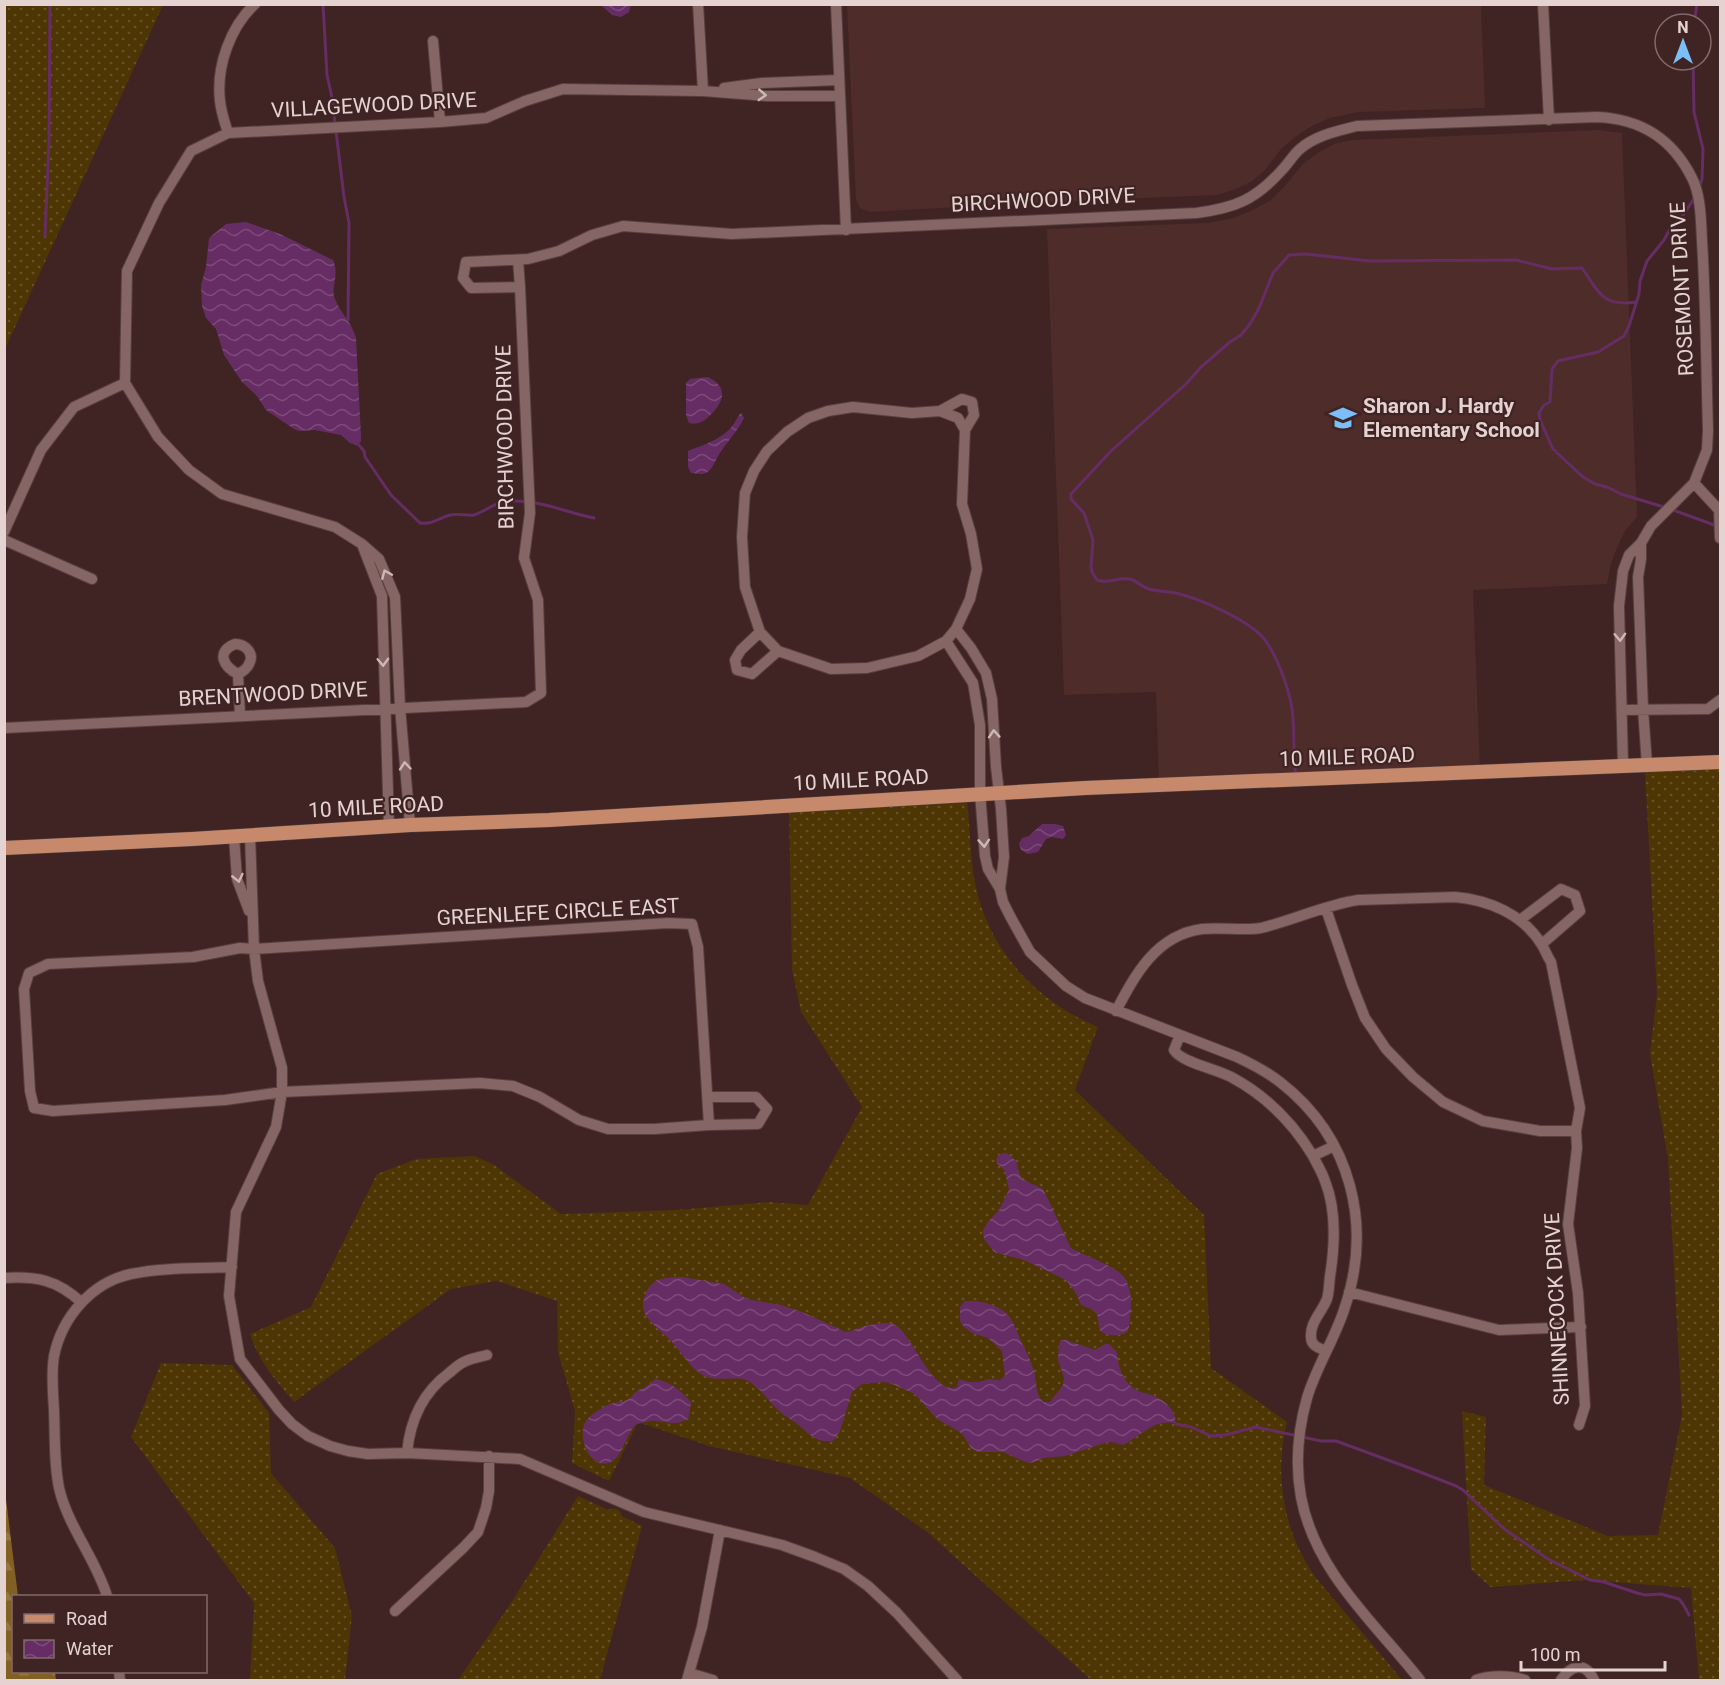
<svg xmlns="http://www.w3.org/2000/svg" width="1725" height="1685" viewBox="0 0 1725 1685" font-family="Roboto,sans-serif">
<defs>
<pattern id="grass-dots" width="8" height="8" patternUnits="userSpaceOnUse" patternTransform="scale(1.5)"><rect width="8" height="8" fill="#4d3504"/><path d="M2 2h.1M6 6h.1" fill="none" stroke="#665128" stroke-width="1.8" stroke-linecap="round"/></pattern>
<pattern id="forest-firs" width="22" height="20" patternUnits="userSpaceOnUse" patternTransform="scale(1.5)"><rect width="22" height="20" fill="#826023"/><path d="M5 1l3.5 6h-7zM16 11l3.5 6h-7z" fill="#947642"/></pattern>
<pattern id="water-waves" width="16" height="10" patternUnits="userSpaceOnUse" patternTransform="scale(1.5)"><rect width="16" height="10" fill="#662d65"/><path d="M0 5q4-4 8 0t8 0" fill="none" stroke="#7c4b7a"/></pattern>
</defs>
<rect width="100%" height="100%" fill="#3f2423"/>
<path fill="#4e2c2a" d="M847 5H1481L1485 108 1359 112 1330 118 1312 126 1295 137 1281 149 1265 170 1252 181 1236 189 1217 195 1046 202 870 212 860 208 856 200Z
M1598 130 1622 133 1637 517 1625 531 1617 547 1611 564 1607 584 1473 590 1480 770 1159 783 1156 692 1064 695 1047 229 1208 223 1233 218 1253 210 1271 200 1285 186 1303 164 1318 153 1334 144 1352 140Z"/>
<path fill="url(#grass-dots)" d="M5 4 163 5 5 349 4 5Z
M1720 769V1680H1699L1691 1588 1586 1580 1490 1587 1471 1569 1462 1411 1486 1417 1484 1485 1608 1536 1658 1535 1682 1415 1668 1159 1650 1054 1657 994 1645 772Z
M967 800C970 827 970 856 975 883 988 950 1036 1001 1098 1027L1075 1090 1204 1215 1211 1368 1287 1422C1274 1474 1283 1530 1314 1575 1325 1589 1337 1603 1349 1617 1367 1638 1385 1659 1402 1680H1091L927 1532 850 1478 709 1446 638 1422 609 1481 572 1463 575 1411 558 1352 557 1301 497 1281 451 1289 294 1402C275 1380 259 1362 250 1334L311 1307 377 1174 416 1159 475 1156 494 1165 561 1214 677 1210 769 1202 808 1205 862 1107 801 1012 792 970 789 810Z
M161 1363 232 1365 269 1413 271 1473 335 1548 352 1616 345 1680H250L254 1603 131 1437Z
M578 1496 608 1510C615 1507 620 1509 622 1516L642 1526 600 1680H458L511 1603Z"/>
<path fill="url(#forest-firs)" d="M5 1491 18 1596H14V1672H55L56 1680H5Z"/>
<path fill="url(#water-waves)" d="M601 5H631L629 12 621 17 612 15Z
M246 222 280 234 333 260C340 275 330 288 335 299 340 313 352 322 356 338L361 436V441L356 445 350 443 341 435 315 430 299 431 294 429 266 410 257 396 242 382 224 355 216 329 206 318 202 306 201 285 206 267 209 238 226 224Z
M708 377C715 381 722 385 722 394 723 403 710 417 703 421 698 424 694 424 689 423L686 415V383L690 379Z
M741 413 744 418C737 433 725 443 717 458 714 463 712 470 706 473 701 475 696 473 691 473L688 467V451C703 445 723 439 733 425 736 421 737 417 741 413Z
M1042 824H1055L1063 826 1066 835 1063 839 1052 837 1046 839 1038 852 1028 854 1021 850 1019 844 1022 838 1029 836Z
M1003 1153H1007L1016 1161 1020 1175 1022 1179 1043 1189 1071 1248C1084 1256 1115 1265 1124 1277 1132 1289 1132 1305 1130 1318 1129 1322 1130 1329 1127 1332 1124 1334 1121 1334 1118 1335 1111 1336 1106 1335 1100 1331L1097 1314 1091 1309 1081 1305 1076 1293 1066 1280 1024 1260 994 1252 984 1239 983 1231 987 1223 999 1210 1009 1190 1005 1171 997 1163 996 1160 999 1155Z
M682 1277 724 1284 747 1299 781 1305 802 1312 846 1332C851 1332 854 1329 859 1328 867 1325 888 1321 895 1325 912 1333 933 1397 957 1387L959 1379 969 1382H979L988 1379 1000 1380 1005 1376 1002 1351 988 1338 972 1333 963 1326 960 1321V1307L965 1301C980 1300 1003 1305 1011 1319 1015 1326 1018 1334 1021 1341 1026 1351 1031 1361 1034 1371 1037 1383 1035 1393 1043 1402H1050L1063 1385 1064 1378 1058 1360 1059 1343 1061 1340H1066L1095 1350 1105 1344H1109L1117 1352C1118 1366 1122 1381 1135 1389 1139 1392 1145 1393 1149 1394 1164 1400 1175 1407 1176 1424 1156 1417 1140 1437 1123 1445L1111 1442 1105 1443 1065 1456 1044 1458 1031 1463 1026 1462 1003 1452H978L971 1448 963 1435 958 1431 937 1419 915 1394 890 1383 882 1382 862 1384 852 1392 840 1431 833 1441C818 1443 811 1436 801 1427 794 1421 786 1417 779 1411 769 1402 761 1389 750 1382 739 1374 716 1384 701 1374 691 1368 681 1352 673 1343 665 1334 654 1327 647 1317 642 1310 642 1303 645 1296 651 1277 664 1278 682 1277Z
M656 1379C671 1382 681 1391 691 1402L689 1417C679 1427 668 1422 655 1421 649 1420 642 1423 635 1425 626 1436 623 1453 614 1460 593 1476 575 1437 586 1421 592 1413 604 1406 613 1403 617 1402 623 1402 627 1400 631 1398 633 1394 637 1391 638 1390 643 1388 645 1387 649 1385 651 1382 656 1379Z"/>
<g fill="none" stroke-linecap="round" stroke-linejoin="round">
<path stroke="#662d65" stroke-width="3" d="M323 4 327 75 333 102 335 125
M1694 24 1697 4
M1693 60 1694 112 1703 149 1702 179 1699 188
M336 131 344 197 349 223 348 320
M45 236 49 141 50 4
M358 444 364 451 365 457 391 495 420 523C432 525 439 518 450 515 458 513 466 516 474 515 484 512 493 504 503 502 535 497 563 512 594 518
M1667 508 1621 494 1607 487 1595 484 1583 477 1553 449 1540 420 1539 413 1544 405 1550 402 1552 369 1558 361 1598 352 1624 336 1629 326 1639 294 1640 281 1647 261 1664 240 1670 229 1684 214 1695 197
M1673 510 1717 526
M1296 777C1292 753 1296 727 1291 703 1287 684 1277 656 1265 640 1251 621 1202 600 1180 594 1170 591 1159 592 1149 589 1143 587 1138 583 1133 580 1120 575 1109 585 1097 580L1092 572 1091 567 1093 540 1084 513 1071 499V494L1111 451 1186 384 1201 367 1230 342 1241 335 1250 324 1259 308 1273 273 1289 255 1306 254 1370 261 1516 260 1552 269 1582 268C1599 292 1602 307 1636 302
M1176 1424 1191 1427 1211 1436 1225 1435 1256 1427 1321 1441H1336L1415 1470 1456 1486 1463 1490 1503 1528 1548 1559 1590 1580 1604 1582 1637 1593 1645 1595 1661 1594 1679 1599 1683 1604 1689 1615"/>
<defs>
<path id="minor" d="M698 4 703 91
M836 4 846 230
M1543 4 1549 120
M433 41 440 122
M724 88 762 83 839 80
M228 133C225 123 221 112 220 101 216 67 230 27 255 4
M518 260 520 287
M853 407 912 413 940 411 958 418 965 430 962 504 971 534 977 569 970 599 956 629 946 641 918 656 867 668 831 669 778 651 760 632 745 587 742 537 745 493 754 471 767 451 787 432 808 418 828 411Z
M940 411 962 399 972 402 974 415 965 430
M1694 483 1719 510 1720 538
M4 532 41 450 74 407 125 383
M4 540 92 579
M1641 543V559L1638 577 1643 709 1647 765
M363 547 382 596 389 826
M956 629 971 648 986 673 992 699 996 767 1001 809 1004 857 1000 889
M760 632 741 650 735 660 737 670 752 674 778 651
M946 641 973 683 980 725V793L985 856 988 869 1000 889 1003 902 1010 916 1030 952 1066 986 1085 998 1237 1057C1252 1064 1267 1072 1280 1082 1352 1138 1373 1226 1344 1310 1334 1340 1316 1368 1307 1398 1298 1430 1295 1464 1301 1497 1315 1572 1375 1623 1420 1680
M235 644C245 644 255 653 249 664 247 669 242 672 238 674 224 667 215 652 235 644Z
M238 674 240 715
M1622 710 1708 709 1720 700
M4 728 526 702 541 693 538 600 524 558 530 513 520 287 471 288 463 278 466 262 528 259 559 251 592 235 623 226 732 234 1196 213C1235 208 1255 200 1282 170 1288 164 1293 155 1300 149 1316 135 1338 131 1357 126L1597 117C1641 119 1672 138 1692 178 1701 195 1701 222 1702 241 1706 304 1706 367 1708 430L1707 450 1694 483 1651 526 1641 543 1629 555 1623 571 1619 606 1623 765
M410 825 400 707 395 597 379 559 362 544 335 527 222 494 189 470 158 437 125 383 127 271 159 203 191 151 228 133 440 122 486 118 525 101 563 89 703 91 766 96H840
M250 835 254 949 258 981 282 1068V1092L276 1127 236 1212 229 1296 240 1359 279 1410 292 1424 308 1436 330 1446 348 1451 368 1454 407 1453 520 1459 644 1512 782 1545 815 1557 844 1569 868 1586 897 1613 957 1680
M234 837 237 879 249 911
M1326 909 1352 985 1365 1018 1386 1049 1413 1077 1443 1102 1483 1121 1540 1131H1576
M1520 920 1561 889 1575 895 1580 911 1542 944
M668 923 692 924 698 947 709 1125 654 1129H608L579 1120 540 1097 513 1086 480 1083 282 1092 225 1100 53 1111 34 1108 30 1091 24 989 29 973 48 964 193 957 240 948 254 949Z
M1116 1011C1135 975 1156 935 1202 929 1220 927 1245 931 1261 928 1294 920 1325 905 1358 900L1455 897C1489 900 1523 914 1542 945 1545 950 1547 956 1551 962L1580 1108 1576 1131 1577 1148 1568 1224 1578 1293 1585 1406 1579 1425
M1180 1035 1174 1050C1182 1063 1218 1069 1233 1078 1266 1096 1293 1123 1313 1156L1334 1146
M708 1097H756L767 1109 758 1124 709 1125
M1313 1156C1317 1164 1322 1172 1325 1181 1337 1211 1335 1245 1330 1276 1329 1284 1329 1293 1327 1299 1322 1312 1310 1322 1311 1337 1311 1346 1319 1348 1326 1351
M4 1278C37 1276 57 1280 81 1302
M1349 1292 1499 1330 1581 1327
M407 1453C410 1420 422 1393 449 1373 454 1369 459 1364 464 1362 471 1358 480 1357 487 1355
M107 1596C96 1560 70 1529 60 1492 54 1469 55 1435 54 1410 53 1392 51 1374 54 1356 62 1317 92 1282 131 1274 164 1267 199 1269 232 1267
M395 1611 463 1548 478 1532 486 1508 489 1491V1456
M119 1672 120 1680
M689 1673 713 1680
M687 1680 702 1627 720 1530
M1476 1680C1490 1675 1510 1675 1525 1680
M1561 1680C1571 1665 1585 1661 1594 1680"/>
<path id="major" d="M4 848 192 839 410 825 549 820 1085 788 1720 762"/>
</defs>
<use href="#minor" stroke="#57403f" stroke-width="12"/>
<use href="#major" stroke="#57403f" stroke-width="15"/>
<use href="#minor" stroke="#866664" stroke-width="10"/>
<use href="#major" stroke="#c7896c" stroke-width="14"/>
</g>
<defs><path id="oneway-chevron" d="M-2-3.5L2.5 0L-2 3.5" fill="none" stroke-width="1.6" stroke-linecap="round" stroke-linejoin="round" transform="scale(1.5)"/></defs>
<g stroke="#cdb8b6">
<use href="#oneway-chevron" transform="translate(762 95) rotate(3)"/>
<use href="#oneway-chevron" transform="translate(386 574) rotate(-113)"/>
<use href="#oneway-chevron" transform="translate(1620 637) rotate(88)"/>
<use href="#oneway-chevron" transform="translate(383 662) rotate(88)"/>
<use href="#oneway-chevron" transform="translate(994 734) rotate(-94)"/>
<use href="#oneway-chevron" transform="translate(405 766) rotate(-95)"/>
<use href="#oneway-chevron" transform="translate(984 843) rotate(86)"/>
<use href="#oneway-chevron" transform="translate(238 878) rotate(77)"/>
</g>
<defs>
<symbol id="school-bare" viewBox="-9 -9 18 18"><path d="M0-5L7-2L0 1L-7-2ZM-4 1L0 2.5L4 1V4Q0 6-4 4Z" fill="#7bbef8" stroke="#3f2423" stroke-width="2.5" paint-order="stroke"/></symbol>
</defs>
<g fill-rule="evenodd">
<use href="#school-bare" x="1324" y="399" width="38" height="38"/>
</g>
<g text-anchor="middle" stroke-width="4.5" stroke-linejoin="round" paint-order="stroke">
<g font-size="21" fill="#e5d3d1" stroke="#3f2423">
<text transform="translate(374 105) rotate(-3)" y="7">VILLAGEWOOD DRIVE</text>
<text transform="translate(1043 200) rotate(-3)" y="7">BIRCHWOOD DRIVE</text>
<text transform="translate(1682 289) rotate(-93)" y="7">ROSEMONT DRIVE</text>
<text transform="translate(505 437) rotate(-91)" y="7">BIRCHWOOD DRIVE</text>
<text transform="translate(273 694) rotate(-3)" y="7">BRENTWOOD DRIVE</text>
<text transform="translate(1347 757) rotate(-2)" y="7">10 MILE ROAD</text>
<text transform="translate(861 780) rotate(-3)" y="7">10 MILE ROAD</text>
<text transform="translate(376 807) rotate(-3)" y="7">10 MILE ROAD</text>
<text transform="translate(558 912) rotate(-3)" y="7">GREENLEFE CIRCLE EAST</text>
<text transform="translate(1557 1309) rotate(-93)" y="7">SHINNECOCK DRIVE</text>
</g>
<g font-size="21" font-weight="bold" fill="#e5d3d1" stroke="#3f2423" text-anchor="start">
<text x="1363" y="413">Sharon J. Hardy<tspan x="1363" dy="24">Elementary School</tspan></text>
</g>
</g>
<rect width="1725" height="1685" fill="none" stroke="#e5d3d1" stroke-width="12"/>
<rect x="12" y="1595" width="195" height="78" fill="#3f2423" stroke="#816a69" stroke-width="1.5"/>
<rect x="24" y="1614" width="30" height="9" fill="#c7896c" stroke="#816a69" stroke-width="1.5"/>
<text x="66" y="1625" font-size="18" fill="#e5d3d1">Road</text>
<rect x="24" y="1640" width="30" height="18" fill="url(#water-waves)" stroke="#816a69" stroke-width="1.5"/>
<text x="66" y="1655" font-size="18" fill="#e5d3d1">Water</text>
<g transform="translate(1683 42)"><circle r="28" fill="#3f2423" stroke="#816a69" stroke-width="1.5"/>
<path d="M0-4.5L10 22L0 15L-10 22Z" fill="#7bbef8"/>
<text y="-9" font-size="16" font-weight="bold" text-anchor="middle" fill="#e5d3d1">N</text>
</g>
<path d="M1521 1661v9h144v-9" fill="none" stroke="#e5d3d1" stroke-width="3"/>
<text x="1530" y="1661" font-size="18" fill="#e5d3d1" stroke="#3f2423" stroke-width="4.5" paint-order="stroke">100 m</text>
</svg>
